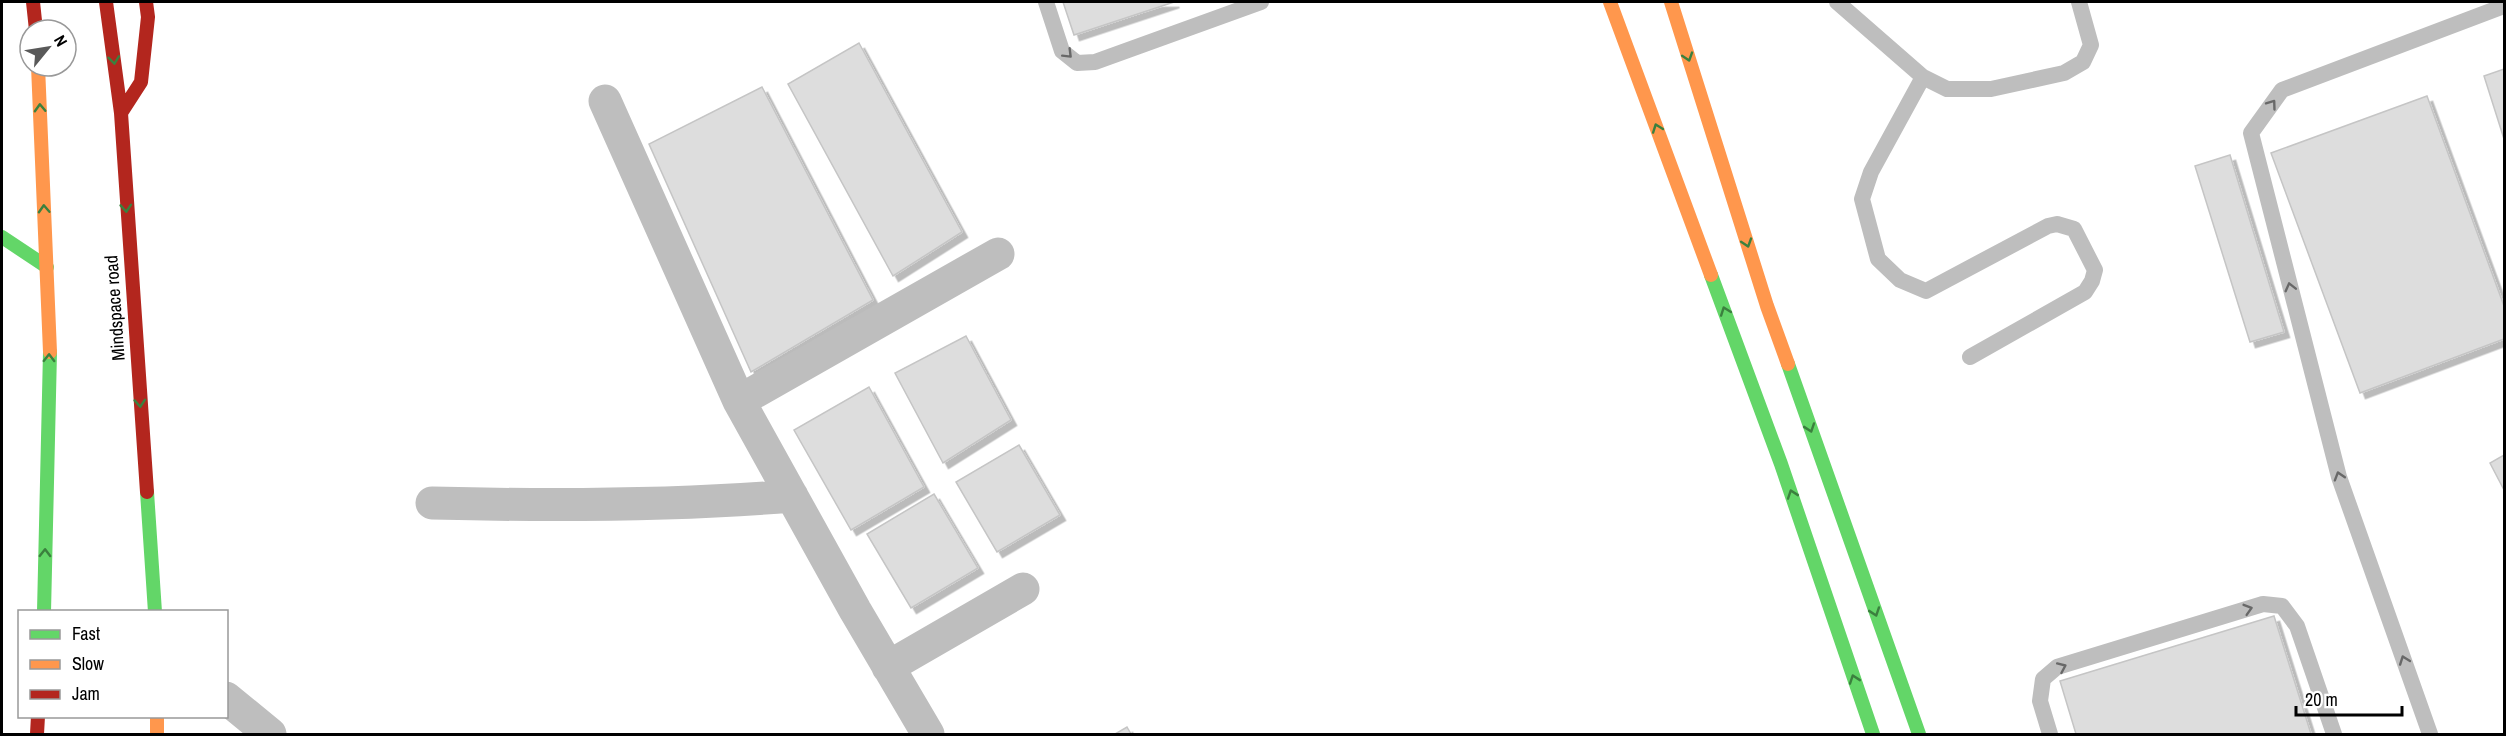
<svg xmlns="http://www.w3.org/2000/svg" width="2506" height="736" viewBox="0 0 2506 736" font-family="'Archivo Narrow',sans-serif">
<defs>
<filter id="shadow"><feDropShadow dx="5.5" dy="5.5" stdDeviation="0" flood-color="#0004"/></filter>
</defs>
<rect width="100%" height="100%" fill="#fff"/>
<path fill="#ddd" stroke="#c5c5c5" stroke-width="1.5" filter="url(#shadow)" d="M1063 2H1174L1074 35Z
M859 43 962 232 893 276 788 84Z
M2504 69V139L2484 76Z
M762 87 873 300 751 372 649 144Z
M2427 96 2504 306V339L2360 393 2271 153Z
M2230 155 2284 332 2250 342 2195 166Z
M966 336 1011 420 943 463 895 373Z
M869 387 924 487 851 530 794 430Z
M1019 445 1060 515 997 552 956 482Z
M2504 455V490L2490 463Z
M934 494 978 568 911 608 867 534Z
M2274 616 2311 734H2076L2060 681Z
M1127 727 1131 734H1115Z"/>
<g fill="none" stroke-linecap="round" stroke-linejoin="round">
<path stroke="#bebebe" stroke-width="16" d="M1046 2 1062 51 1077 63 1095 62 1261 2
M1837 2 1923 77 1947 89H1991L2064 73 2083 62 2091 45 2079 2
M1923 77 1871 172 1862 199 1878 259 1900 280 1926 291 2048 226 2057 224 2074 229 2095 270 2092 281 2085 292 1970 357
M2050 734 2040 701 2043 679 2057 667 2263 604 2282 606 2297 626 2334 734
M2430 734 2339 477 2251 133 2282 90 2504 6"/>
<path stroke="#bebebe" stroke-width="33" d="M605 101 739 401 855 610 928 734
M739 401 998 254
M432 503C552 506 672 506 792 496
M888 667 1023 589
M226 698 270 734"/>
<path stroke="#63d668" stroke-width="14" d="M2 237 47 267
M1711 275 1781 464 1873 734
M1788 364 1919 734
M147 492 155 612
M44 612 50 352"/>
<path stroke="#ff974d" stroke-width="14" d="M1610 2 1711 275
M1671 2 1767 306 1788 364
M38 66 50 352
M157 716V734"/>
<path stroke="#b3261e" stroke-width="14" d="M33 2 36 30
M106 2 121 113 147 492
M121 113 141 82 148 17 146 2
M37 734 38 716"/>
</g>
<defs><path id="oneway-chevron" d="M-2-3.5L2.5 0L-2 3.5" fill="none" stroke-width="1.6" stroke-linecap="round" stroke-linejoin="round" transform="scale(1.5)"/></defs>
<g stroke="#686868">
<use href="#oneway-chevron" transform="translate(1068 54) rotate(45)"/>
<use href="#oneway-chevron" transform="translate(2272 104) rotate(-54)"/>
<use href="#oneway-chevron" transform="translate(2290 287) rotate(-104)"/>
<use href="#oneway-chevron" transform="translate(2339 476) rotate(-107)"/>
<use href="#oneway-chevron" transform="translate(2248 609) rotate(-17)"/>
<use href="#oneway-chevron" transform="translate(2404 660) rotate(-110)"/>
<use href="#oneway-chevron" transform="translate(2062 667) rotate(-24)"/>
</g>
<g stroke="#3b803e">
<use href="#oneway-chevron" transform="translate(1688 57) rotate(72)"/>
<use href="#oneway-chevron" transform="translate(114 60) rotate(83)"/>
<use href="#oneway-chevron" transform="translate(40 108) rotate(-92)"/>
<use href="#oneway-chevron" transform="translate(1657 128) rotate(-110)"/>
<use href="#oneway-chevron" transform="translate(126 208) rotate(86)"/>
<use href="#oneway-chevron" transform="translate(44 209) rotate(-93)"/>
<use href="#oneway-chevron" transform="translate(1747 243) rotate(72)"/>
<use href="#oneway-chevron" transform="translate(1725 311) rotate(-110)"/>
<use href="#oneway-chevron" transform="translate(49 358) rotate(-89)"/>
<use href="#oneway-chevron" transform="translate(140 403) rotate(86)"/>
<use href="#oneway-chevron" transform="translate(1810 428) rotate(71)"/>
<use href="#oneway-chevron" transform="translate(1792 494) rotate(-109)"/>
<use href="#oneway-chevron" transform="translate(45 553) rotate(-89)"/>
<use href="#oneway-chevron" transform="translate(1875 612) rotate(71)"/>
<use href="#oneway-chevron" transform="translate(1854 679) rotate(-109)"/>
</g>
<g text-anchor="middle" stroke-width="6" stroke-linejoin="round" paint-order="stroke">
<g font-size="18" fill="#000" stroke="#fff">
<text transform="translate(115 308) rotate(-94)" y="6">Mindspace road</text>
</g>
</g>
<rect width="2506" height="736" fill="none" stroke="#000000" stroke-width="6"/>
<rect x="18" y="610" width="210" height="108" fill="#ffffff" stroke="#999999" stroke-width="1.5"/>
<rect x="30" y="630" width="30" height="9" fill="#63d668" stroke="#999999" stroke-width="1.5"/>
<text x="72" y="640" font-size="18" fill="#000000">Fast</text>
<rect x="30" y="660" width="30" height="9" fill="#ff974d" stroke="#999999" stroke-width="1.5"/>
<text x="72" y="670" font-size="18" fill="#000000">Slow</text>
<rect x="30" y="690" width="30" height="9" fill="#b3261e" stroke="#999999" stroke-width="1.5"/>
<text x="72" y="700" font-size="18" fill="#000000">Jam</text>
<g transform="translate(48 48) rotate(60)"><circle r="28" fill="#ffffff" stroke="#999999" stroke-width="1.5"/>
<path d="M0-4.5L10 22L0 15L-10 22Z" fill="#595959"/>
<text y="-9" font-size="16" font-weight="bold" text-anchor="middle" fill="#000000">N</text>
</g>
<path d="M2296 706v9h106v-9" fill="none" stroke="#000000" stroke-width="3"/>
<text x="2305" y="706" font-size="18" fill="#000000" stroke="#ffffff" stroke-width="4.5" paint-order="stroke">20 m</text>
</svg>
